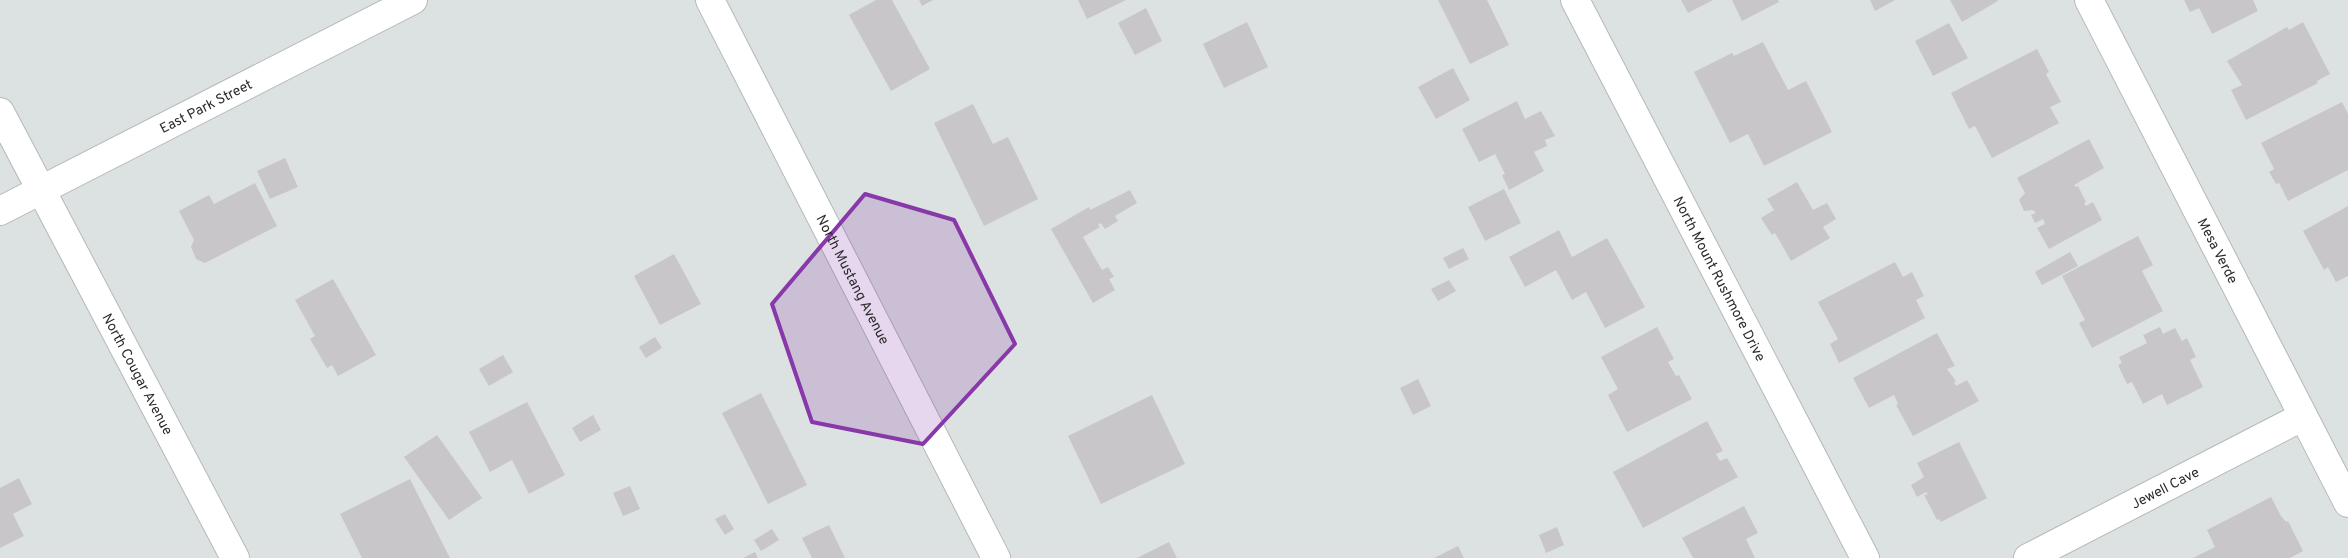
<svg xmlns="http://www.w3.org/2000/svg" width="2348" height="558" viewBox="0 0 2348 558" font-family="Overpass,sans-serif">
<rect width="100%" height="100%" fill="#dce2e1"/>
<path fill="#c9c6ca" d="M876 0H892L930 69 891 91 849 15Z
M919 0H933L922 6Z
M1078 0H1126L1087 19Z
M1438 0H1487L1509 45 1470 64Z
M1681 0H1713L1688 13Z
M1732 0H1778L1779 2 1742 21Z
M1870 0H1895L1875 11Z
M1950 0H1997L1998 1 1962 22Z
M2184 0H2253L2258 11 2212 34 2199 8 2190 12Z
M1146 8 1162 41 1135 55 1118 23Z
M1247 22 1268 67 1224 88 1203 44Z
M2303 22 2330 74 2317 81 2318 83 2246 120 2231 90 2242 85 2227 61 2287 27 2289 30Z
M1949 23 1968 58 1933 76 1915 41Z
M1763 42 1788 90 1806 81 1832 132 1764 166 1748 134 1730 143 1694 72 1732 53 1734 56Z
M2037 49 2049 72 2046 74 2061 102 2050 107 2059 123 1992 158 1975 126 1969 129 1951 93Z
M1453 68 1470 100 1436 119 1418 87Z
M1517 101 1525 119 1541 111 1555 136 1545 140 1547 146 1534 152 1544 171 1509 190 1502 175 1505 174 1495 154 1479 162 1462 129Z
M2342 102 2348 114V170L2288 201 2279 183 2276 184 2269 172 2274 169 2261 143Z
M973 104 993 144 1008 137 1038 199 984 226 934 123Z
M2089 139 2104 168 2074 185 2076 187 2078 186 2086 202 2084 204 2086 206 2093 202 2102 220 2049 249 2037 228 2045 224 2043 219 2035 223 2031 215 2036 213 2033 210 2024 211 2019 200 2025 193 2017 178Z
M285 158 298 187 270 199 257 171Z
M1797 182 1813 210 1827 203 1836 219 1823 227 1830 238 1791 261 1775 233 1772 235 1761 218 1774 210 1767 199Z
M255 183 277 226 205 263 196 259 191 247 194 240 179 211 209 195 214 204Z
M1504 189 1521 223 1485 241 1468 207Z
M1130 190 1137 203 1115 216 1118 221 1105 229 1101 223 1098 225 1100 227 1083 237 1102 270 1108 267 1114 277 1109 279 1115 290 1093 303 1051 229 1089 207 1090 210Z
M2348 206V276L2336 282 2328 267 2324 270 2303 231Z
M1559 230 1572 257 1607 238 1645 307 1605 328 1586 292 1572 300 1556 270 1525 287 1509 257Z
M2138 236 2153 265 2142 271 2163 311 2092 348 2079 323 2085 320 2062 276Z
M1463 248 1469 259 1449 269 1443 258Z
M2070 252 2078 266 2042 285 2035 272Z
M674 254 701 304 660 325 634 276Z
M1895 262 1903 277 1912 272 1924 296 1916 300 1925 318 1839 363 1830 344 1838 339 1818 302Z
M333 279 376 355 338 376 332 365 327 368 310 339 315 336 295 300Z
M1449 280 1456 291 1438 301 1431 289Z
M1657 327 1674 359 1668 362 1676 376 1679 375 1692 399 1627 432 1608 395 1618 389 1601 357Z
M2160 327 2163 334 2175 328 2182 341 2187 338 2196 357 2190 360 2203 387 2167 405 2162 394 2143 404 2132 382 2127 384 2118 365 2122 363 2119 357 2147 343 2143 335Z
M1937 333 1955 366 1947 369 1956 381 1954 382 1956 386 1967 380 1979 401 1913 436 1896 405 1898 404 1894 395 1869 408 1853 378Z
M655 337 662 348 646 358 639 347Z
M503 355 513 372 489 386 479 369Z
M1418 379 1431 406 1413 415 1400 388Z
M761 393 807 485 768 504 722 413Z
M1152 395 1185 464 1101 504 1068 436Z
M527 402 565 475 529 494 512 460 490 472 469 432Z
M593 415 601 430 580 442 572 428Z
M1707 421 1723 451 1716 454 1720 461 1727 458 1738 477 1643 528 1613 472Z
M437 435 482 498 449 520 404 457Z
M1959 442 1987 498 1941 522 1939 519 1937 520 1924 495 1928 494 1926 492 1917 497 1911 485 1924 477 1917 463Z
M19 478 32 504 13 514 24 536 0 548V488Z
M410 479 450 558H362L340 514Z
M630 486 640 509 623 516 613 493Z
M2271 497 2281 516 2286 522 2288 521 2303 551 2290 558H2193L2215 547 2207 530Z
M1744 506 1758 533 1746 539 1755 558H1693L1682 538Z
M725 514 734 529 725 535 715 519Z
M829 525 845 558H812L802 538Z
M1557 527 1564 545 1546 553 1539 535Z
M772 529 779 540 761 551 754 540Z
M1169 542 1177 558H1137Z
M1458 546 1464 558H1434Z
M755 552 758 558H743Z"/>
<g fill="none" stroke-linecap="round" stroke-linejoin="round">
<defs>
<g id="minor">
<path id="s1" d="M710 0 996 558"/>
<path id="s2" d="M1575 0 1865 558"/>
<path id="s3" d="M2089 0 2348 503"/>
<path id="s4" d="M0 112 235 558"/>
<path id="s5" d="M0 211 413 0"/>
<path id="s6" d="M2028 558 2302 417"/>
</g>
</defs>
<use href="#minor" stroke="#b4b9b8" stroke-width="30"/>
<use href="#minor" stroke="#fff" stroke-width="28"/>
</g>
<path fill="#8838a8" fill-opacity="0.2" stroke="#8838a8" stroke-width="4" stroke-linejoin="round" d="M865 194 954 220 1015 344 923 444 812 422 772 304Z"/>
<g text-anchor="middle" stroke-width="4.5" stroke-linejoin="round" paint-order="stroke">
<g font-size="14" fill="#2a2c2c" stroke="#eaefee">
<text dy="5" stroke="none"><textPath href="#s5" startOffset="231">East Park Street</textPath></text>
<text dy="5" stroke="none"><textPath href="#s3" startOffset="282">Mesa Verde</textPath></text>
<text dy="5" stroke="none"><textPath href="#s1" startOffset="314">North Mustang Avenue</textPath></text>
<text dy="5" stroke="none"><textPath href="#s2" startOffset="314">North Mount Rushmore Drive</textPath></text>
<text dy="5" stroke="none"><textPath href="#s4" startOffset="296">North Cougar Avenue</textPath></text>
<text dy="5" stroke="none"><textPath href="#s6" startOffset="154">Jewell Cave</textPath></text>
</g>
</g>
</svg>
